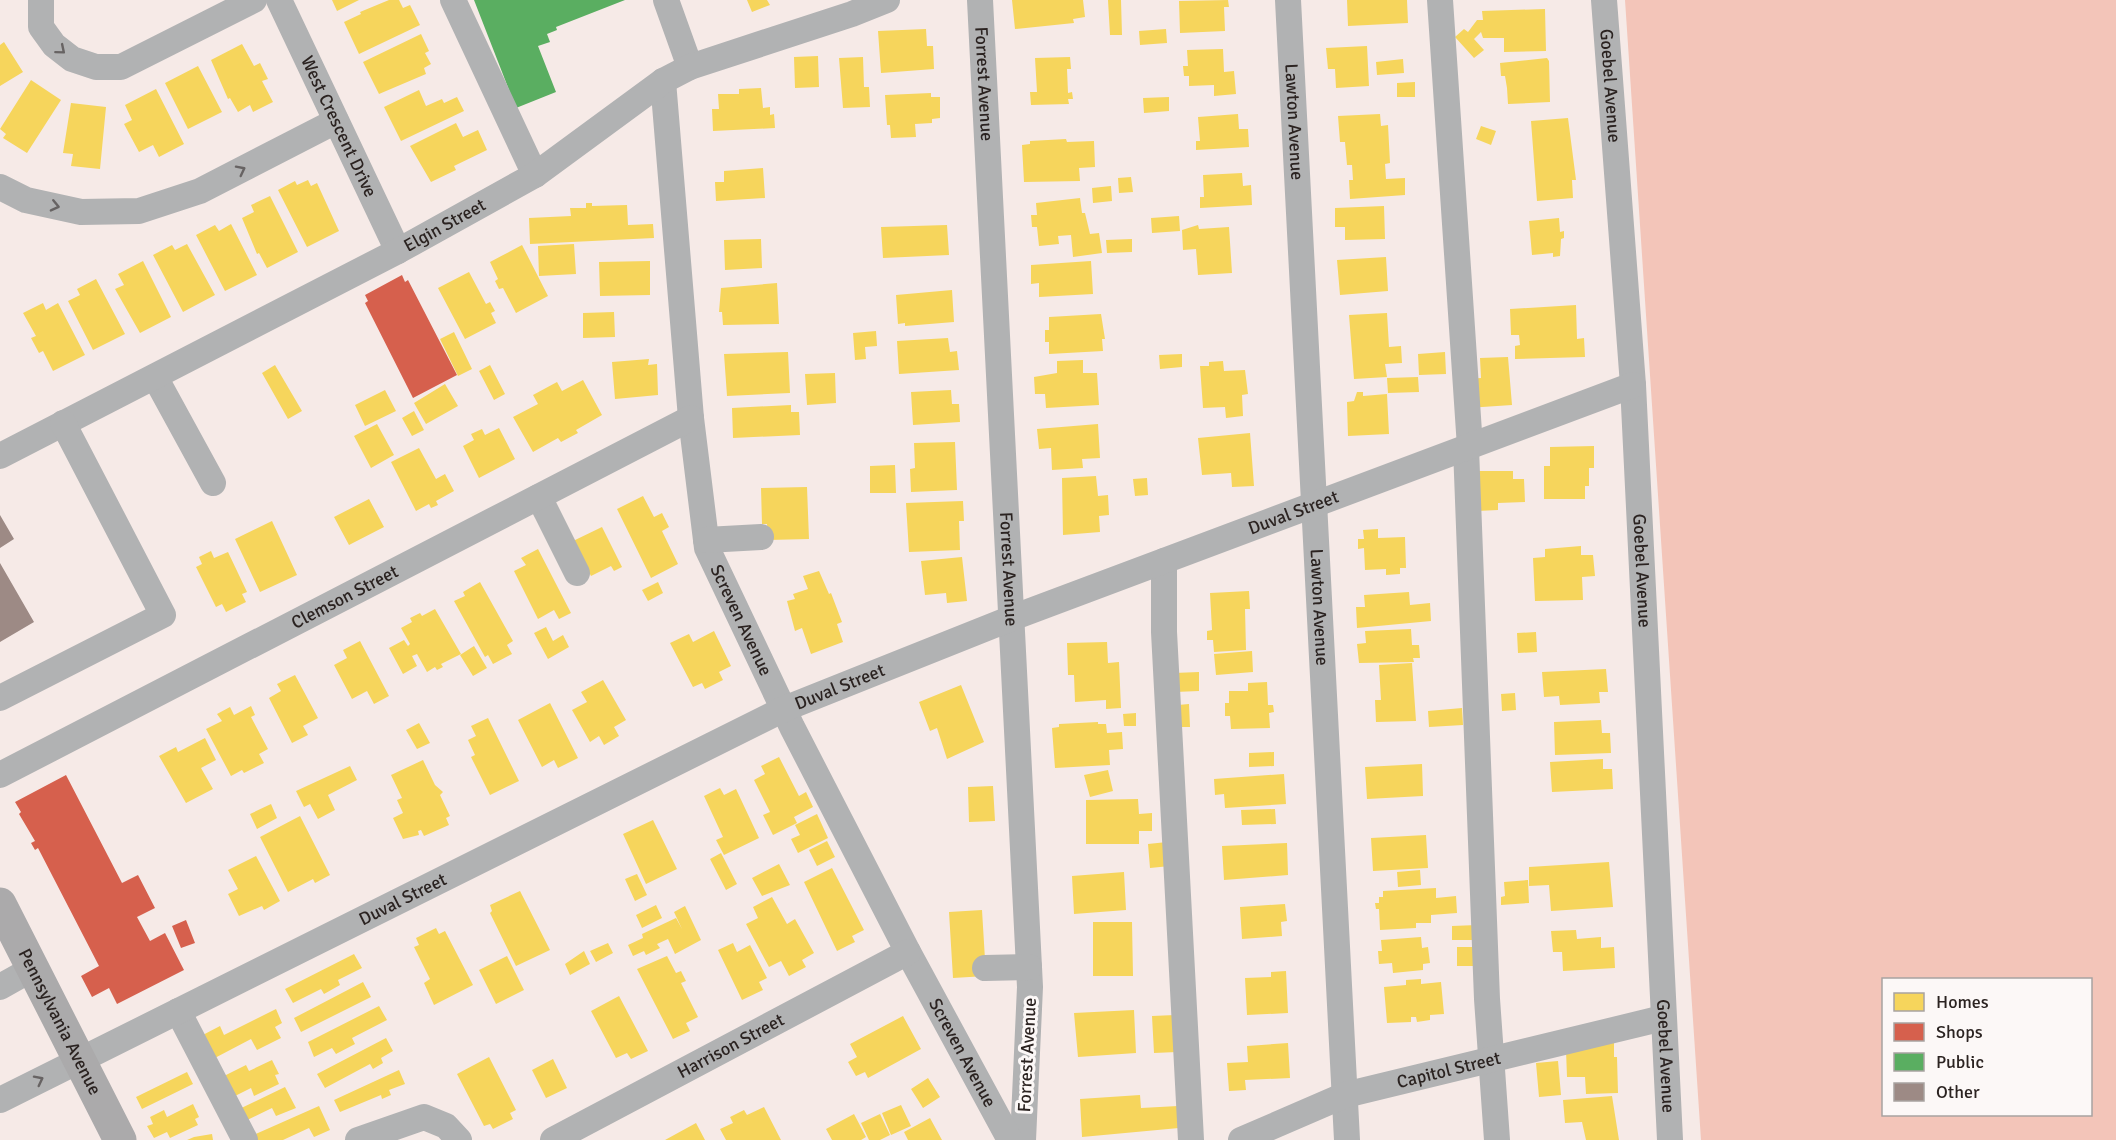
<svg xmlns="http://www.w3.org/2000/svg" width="2116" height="1140" viewBox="0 0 2116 1140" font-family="Signika,sans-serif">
<rect width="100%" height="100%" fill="#f6eae7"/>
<path fill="#f3c5b9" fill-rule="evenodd" d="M1625 0H2116V1140H1701ZM1884 980H2090V1114H1884Z"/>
<path fill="#f6d55c" d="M332 0H359L337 11Z
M389 0H399L403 8 410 5 420 25 359 54 344 22 361 14 360 12Z
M747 0H767L770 5 752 12Z
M1012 0H1083L1085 17 1073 19 1074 23 1015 29Z
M1108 0H1121L1122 35H1110Z
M1228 0 1229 7H1224L1225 31 1180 33 1179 1Z
M1347 0H1407L1408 23 1348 26Z
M1545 9 1546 51 1504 52V38H1483L1481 32 1474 39 1484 50 1474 58 1455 37 1464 29 1468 32 1477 20H1483L1482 11Z
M926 29 927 46H933L934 69 881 73 878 31Z
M1166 29 1167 43 1140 45 1139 31Z
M421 34 429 51 425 53 431 64 424 68 426 74 379 94 363 62Z
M4 42 23 72 0 86V45Z
M242 44 254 66 260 63 268 79 262 81 273 102 253 112 250 105 238 112 230 98 228 99 211 60Z
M1367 46 1369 86 1336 88 1335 69H1328L1326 48Z
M1223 49 1224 72 1234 71 1236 94 1214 96V85L1189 86V76H1184L1183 66H1188L1187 50Z
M818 56 819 87 795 88 794 57Z
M863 57 864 87H869L870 107 843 108 839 58Z
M1070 57 1071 69H1067L1068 93 1072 92 1073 99H1068L1069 104 1031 105 1030 92H1037L1035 58Z
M1547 58 1549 61 1550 102 1508 104 1507 88 1505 76H1501L1500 63Z
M1403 59 1404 73 1377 75 1376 62Z
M198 66 222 112 188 129 165 83Z
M31 80 61 100 27 153 3 138 6 134 0 129Z
M1415 82V97H1397V83Z
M761 88 763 108 770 107V115L774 114 775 128 713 131 712 109H719L718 94H739V89Z
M156 89 184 144 159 157 153 145 139 152 124 124 132 120 125 105Z
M419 90 426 106 442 99 444 103 457 97 464 111 401 141 384 107Z
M931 93V97H940V118L932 119V123L915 124 916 137 891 138 890 125H887L885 95Z
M1169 97V111L1144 113 1143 98Z
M71 103 106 107 100 169 71 166 73 154 63 153Z
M1238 114 1239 129H1248L1249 147 1196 150V141H1200L1198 117Z
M1380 114 1381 126 1388 125 1390 163 1385 164 1386 179 1405 178V195L1350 199 1349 180H1353L1352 165H1347L1345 142H1340L1338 116Z
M1568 118 1576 180H1572L1573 198 1537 201 1531 121Z
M456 123 463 137 478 130 487 150 454 166 456 170 431 182 410 146Z
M1481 126 1496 131 1491 145 1476 139Z
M1066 139 1067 142 1094 141 1095 167 1079 168 1080 181 1024 182 1022 145 1030 144V141Z
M763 168 765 198 716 201 715 182H724V171Z
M1242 173 1243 186 1251 185 1252 205 1200 208V197H1204L1203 175Z
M1131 177 1133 192 1119 193 1118 178Z
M308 180 311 186 317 183 339 231 307 247 278 190 295 181 297 185Z
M1111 186 1112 201 1093 203 1092 188Z
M270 196 298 252 267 268 259 253 257 254 242 218 254 212 251 205Z
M1080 198 1082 213H1085L1090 234 1099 233 1102 253 1073 257 1071 235 1058 236 1059 244 1039 246 1037 227H1032L1031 215H1037L1036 203Z
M586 203H592V206L627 205 628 225 653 224 654 238 530 244 529 218 571 216 570 208H586Z
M1384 206 1385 239 1345 240V227H1335V208Z
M1179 216 1180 231 1152 233 1151 218Z
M1559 218 1560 232 1564 231V238L1561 239 1560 256 1553 257V253L1532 255 1529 221Z
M231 224 257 275 225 291 196 235 215 225 219 231Z
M947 225 949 255 883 258 881 227Z
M1198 225 1199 229 1229 227 1232 273 1198 275 1196 249 1183 250 1182 230Z
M761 239 762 268 725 270 724 240Z
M1132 239V252L1107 253 1106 240Z
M187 244 215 295 183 312 153 255 172 245 175 250Z
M574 244 576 274 539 276 538 246Z
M522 245 548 296 516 313 503 288 499 289 495 281 498 279 490 262Z
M1386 257 1388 291 1340 295 1337 260Z
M143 261 171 317 140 333 115 289 124 285 118 274Z
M650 261V295L600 296 599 262Z
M1091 261 1093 294 1039 297V283L1031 284V265Z
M469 272 486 304 490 302 495 311 491 313 496 323 465 339 438 288Z
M96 279 125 334 93 350 68 301 80 295 77 289Z
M777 283 779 324 723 325 722 312H719L721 288Z
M952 290 954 322 905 326V323L898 324 896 295Z
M43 303 46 310 58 303 85 355 53 371 43 351 39 353 31 338 36 336 23 313Z
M1576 305 1577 339 1584 338 1585 357 1515 359V346L1520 345 1519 335H1511L1510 309Z
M614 312 615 337 583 338V313Z
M1387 313 1389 347 1401 346 1402 363 1385 364 1387 377 1354 379 1349 315Z
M1101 314 1105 339H1102L1103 351 1049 354V342H1045V330H1049V317Z
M876 331 877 346 865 347 866 359 855 360 853 333Z
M454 332 472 369 458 376 440 339Z
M948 338 950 352 957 351 959 370 899 374 897 341Z
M788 352 790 393 727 396 724 354Z
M1445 352 1446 374 1419 375 1418 354Z
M1182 354V367L1160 369 1159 355Z
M1508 357 1512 405 1467 408 1465 379 1481 378 1480 358Z
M649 359 648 365 657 364 658 395 615 399 612 362Z
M1083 360V373H1097L1099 405 1046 408 1045 394H1035L1034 377 1057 373V361Z
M1223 361 1224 371 1245 370 1248 394 1242 395 1243 416 1226 418 1225 407 1203 408 1200 366H1209V362Z
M275 365 302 411 288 419 262 373Z
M490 365 505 394 494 400 479 371Z
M835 373 836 403 807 405 805 374Z
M1418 377 1419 392 1388 393 1387 378Z
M583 380 602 415 576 430 578 433 561 442 558 438 533 452 513 417 538 404 533 395 557 382 562 391Z
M445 384 458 406 426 424 414 403Z
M385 390 396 411 365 426 355 405Z
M951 390 952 404H959L960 422 913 425 911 392Z
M1357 392H1363V396L1387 394 1389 434 1348 436 1347 402 1354 401Z
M791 405V412H799L800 435 733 438 732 408Z
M414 411 424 430 412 436 402 418Z
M377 424 394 455 371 468 354 436Z
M1098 424 1100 458 1082 459 1083 468 1052 470 1051 448 1039 449 1037 429Z
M499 428 515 459 479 478 463 446 474 440 471 434 482 429 485 435Z
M1250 433 1254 486 1232 487 1231 473 1202 475 1198 438Z
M955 442 957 490 911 492 910 469 915 468 914 443Z
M1594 446V468H1589V486H1585V499H1544V466H1550V447Z
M419 448 436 479 445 474 454 491 436 501 438 505 431 508 429 504 416 511 391 462Z
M895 465 896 493H870V466Z
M1475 471H1513V479H1524L1525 502 1498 503V510L1477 511Z
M1096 476 1098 496 1108 495 1109 515 1099 516 1100 532 1063 535 1062 478Z
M1147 478 1148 495 1135 496 1133 479Z
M807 487 809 539 768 540 767 524H762L761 488Z
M643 496 654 517 662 513 669 527 662 531 678 564 651 578 617 509Z
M369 499 384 527 349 545 334 517Z
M963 501 964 521H959L960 550 909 552 906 503Z
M272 521 297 575 260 592 235 539Z
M602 527 622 567 614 571 611 566 591 576 573 541Z
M1378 529V538L1405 537 1406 568H1400V574L1386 575V569L1365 570 1364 548 1358 549V539H1364L1363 530Z
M1581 546V555H1593L1595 576 1582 577 1583 600 1535 601 1533 558 1545 557V549Z
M538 549 571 613 559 619 554 610 538 619 514 571 526 565 521 558Z
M211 551 214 558 228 552 247 592 242 594 246 602 226 612 222 604 216 607 196 567 202 564 199 557Z
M962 557 967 601 947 603 946 593 925 595 921 561Z
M819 571 829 594 831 593 842 622 837 624 843 642 811 654 802 628 795 631 787 601 795 599 793 594 808 589 803 576Z
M480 582 513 641 507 645 512 654 493 664 488 655 485 657 454 601 465 596 463 592Z
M658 582 663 593 648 601 642 590Z
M1249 591 1250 609H1245L1246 650 1214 652 1213 640H1207V631L1212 630 1210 593Z
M1409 592 1410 605 1430 603 1431 621 1357 628 1356 607H1365L1364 595Z
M435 609 461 654 441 664 443 667 437 670 435 667 427 672 417 654 412 656 417 666 403 674 389 648 404 640 408 646 410 644 401 628 412 622 410 618 420 613 422 616Z
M546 627 553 641 563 635 569 647 548 659 534 633Z
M1411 629 1412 645H1419L1420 658H1413L1414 662 1359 663 1357 644 1366 643 1365 631Z
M714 631 731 666 719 672 723 680 705 689 702 683 693 687 670 643 689 634 693 642Z
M1536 632 1537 652 1518 653 1517 633Z
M360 641 389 696 374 704 367 691 352 699 334 665 347 658 343 650Z
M1107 642 1108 663 1119 662 1121 708 1106 709V700L1075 702 1074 675H1068L1067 643Z
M474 646 487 668 473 676 460 655Z
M1252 651 1253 672 1216 675 1214 654Z
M1412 663 1416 721 1376 722 1375 700H1381L1379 665Z
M1606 669 1608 692H1599L1600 703 1560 705 1559 696 1544 697 1542 672Z
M1199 672V691L1175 692 1174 673Z
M295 675 318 718 303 726 308 735 292 743 269 698 281 691 277 684Z
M603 680 626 720 614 727 619 736 604 745 599 736 590 742 572 710 587 702 581 692Z
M1267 682 1268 705H1273L1274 712 1269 713 1270 728 1231 729 1230 716H1225V703H1229V691H1248V683Z
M961 685 984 742 947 759 937 728 930 731 919 702Z
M1515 693 1516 710 1502 711 1501 694Z
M550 703 578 758 558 768 554 760 542 767 518 720Z
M1189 704 1190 727H1179L1178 705Z
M251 706 255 715 251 717 268 749 259 754 264 763 244 773 242 770 231 776 206 729 222 721 217 714 230 707 234 715Z
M1462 708 1463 725 1429 727 1428 711Z
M1136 713V726H1124L1123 714Z
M488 718 519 781 490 795 471 757 475 755 468 740 476 736 471 726Z
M1601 720 1602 733H1610L1611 753 1555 755 1554 722Z
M1098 722V724H1106L1107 733 1122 732 1123 749 1109 750 1110 765 1055 768 1052 728 1059 727V724Z
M419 723 430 743 417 749 406 730Z
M205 738 216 760 201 768 213 789 186 803 159 756 176 747 178 752Z
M1274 752V766L1249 767V753Z
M779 757 799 796 806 792 813 807 794 817 797 823 773 835 763 815 770 812 754 780 765 774 761 766Z
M1603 759V769H1612L1613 789 1552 792 1550 762Z
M423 760 435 785 443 792 440 795 450 816 446 818 449 825 424 836 421 830 418 831 419 835 403 839 393 818 403 813 397 800 402 798 391 775Z
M1422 764 1423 796 1367 799 1365 767Z
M350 766 357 780 328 795 335 810 318 819 310 804 304 807 296 791Z
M1108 770 1113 791 1090 797 1084 775Z
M1284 774 1286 804 1225 808 1224 794 1215 795 1214 779Z
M993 786 995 821 969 822 968 787Z
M720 788 724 795 736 789 759 838 724 855 716 840 723 837 704 796Z
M1138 799 1139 814 1152 813V831H1139V844H1086V800Z
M271 804 277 818 257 829 250 814Z
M1275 809 1276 824 1242 825 1241 810Z
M817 814 828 838 798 853 791 839 800 835 795 825Z
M300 816 330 875 315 883 313 879 288 892 260 837Z
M653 820 677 869 646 884 623 834Z
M1426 835 1428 868 1373 871 1371 838Z
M827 841 835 857 817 866 809 850Z
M1167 842 1170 866 1150 868 1148 844Z
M1287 843 1288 875 1224 880 1222 846Z
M721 853 737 884 726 890 710 859Z
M256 856 280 901 264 910 262 906 239 916 228 894 238 889 228 870Z
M1609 862 1613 907 1551 911 1549 885 1529 886V867Z
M779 864 790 885 762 896 752 878Z
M832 868 864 930 852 936 855 942 837 951 804 882Z
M1420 870 1421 885 1398 887 1397 872Z
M1124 872 1126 910 1074 914 1072 876Z
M637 874 647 895 635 901 625 879Z
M1528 880 1529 903 1501 905V897L1505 896 1504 882Z
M1436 888V898L1456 896 1457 913 1431 915V923H1416V928L1380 930 1379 909H1376L1375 903H1379V897H1383V891Z
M520 891 550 950 516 966 490 913 492 911 490 905Z
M772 897 787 924 795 919 814 953 802 960 806 967 789 976 781 961 769 967 746 924 758 918 753 907Z
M1285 904 1287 921 1281 922 1282 936 1242 939 1240 907Z
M656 905 662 918 642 928 636 915Z
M685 906 701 940 675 954 668 939 657 944 660 948 646 955 644 951 633 956 628 945 643 938 642 934 676 918 682 929 674 912Z
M982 910 986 976 953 978 949 912Z
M1093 922H1132L1133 976H1093Z
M1477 925V940H1452V926Z
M436 928 439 934 445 931 473 985 434 1005 424 983 430 979 414 947 419 945 416 938Z
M1576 930 1577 939 1601 937V948L1614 947 1615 968 1563 971 1562 952H1553L1551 931Z
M1421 937 1422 948 1428 947 1430 963 1423 964V970L1393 973 1392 963 1379 964 1378 951H1382L1381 940Z
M608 943 613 953 596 962 590 951Z
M733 943 737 952 750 945 767 978 759 982 763 990 742 1000 718 950Z
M1457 947H1477V966H1457Z
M584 951 590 964 570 975 565 964Z
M354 954 362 968 338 980 340 985 324 994 321 989 293 1003 285 989Z
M507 956 524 990 496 1004 479 970Z
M667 956 676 973 681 971 686 981 681 983 698 1017 686 1023 690 1031 673 1039 637 969Z
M1286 971 1288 1013 1247 1015 1245 978 1271 977V972Z
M1421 979V984L1441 982 1444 1014 1430 1015V1020L1417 1022 1416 1017H1411V1022L1387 1023 1384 987 1406 985V980Z
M363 982 371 997 301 1032 294 1018Z
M619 996 648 1051 631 1059 627 1053 616 1058 591 1011Z
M379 1006 387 1020 352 1038 355 1044 336 1054 332 1048 314 1057 308 1042Z
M276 1009 282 1023 275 1027 281 1038 257 1050 251 1039 211 1060 199 1037 220 1026 224 1035Z
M1134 1010 1136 1053 1078 1057 1074 1013Z
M1175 1015 1177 1052 1154 1053 1152 1016Z
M903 1016 921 1049 868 1078 865 1072 856 1076 848 1062 857 1057 850 1044Z
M386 1038 393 1051 381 1058 383 1063 373 1069 370 1064 325 1088 317 1074Z
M1288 1043 1290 1078 1245 1080 1246 1090 1229 1091 1227 1063 1248 1062 1247 1046Z
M1614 1043V1057H1617L1618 1093 1586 1094 1585 1077H1567L1566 1050 1582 1044Z
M489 1057 516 1110 510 1113 513 1119 493 1129 490 1124 484 1126 457 1074Z
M553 1059 567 1088 546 1098 532 1070Z
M272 1060 279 1074 275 1075 279 1084 254 1096 251 1088 227 1100 224 1076 246 1065 249 1071Z
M1558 1061 1561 1095 1539 1097 1536 1063Z
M399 1070 405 1084 389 1090 391 1095 382 1099 381 1095 340 1112 334 1100Z
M187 1072 193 1084 142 1109 136 1097Z
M928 1078 940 1097 923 1108 911 1089Z
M285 1087 296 1108 276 1116 272 1108 239 1124 233 1112Z
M1140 1095 1141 1108 1178 1106 1179 1128 1082 1137 1080 1099Z
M1612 1096 1619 1140H1586L1582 1122 1565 1123 1563 1100Z
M193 1104 199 1117 195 1119 198 1125 170 1138 167 1132 154 1138 147 1126 153 1124 150 1117 164 1110 167 1117Z
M901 1105 911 1126 891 1135 882 1113Z
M319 1106 330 1130 314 1137 309 1128 283 1140H250L249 1137Z
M764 1107 781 1140H726L720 1129 733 1123 730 1117 744 1110 747 1115Z
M854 1114 866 1137 861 1140H832L826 1129Z
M880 1114 890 1135 880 1140H869L861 1123Z
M930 1118 942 1140H908L904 1132Z
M696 1123 705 1140H665Z
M212 1134 213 1140H187L194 1137Z"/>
<path fill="#d6604d" d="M402 275 405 282 408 280 457 375 413 398 365 303 368 301 365 295Z
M66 775 122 883 138 875 155 908 137 917 150 941 165 933 184 970 117 1004 109 988 92 997 81 976 99 966 38 848 35 850 31 843 35 841 19 814 21 812 15 802Z
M186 920 195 943 181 948 172 926Z"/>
<path fill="#5aae61" d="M474 0H625L556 27 557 30 547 34 550 42 538 46 556 92 516 108Z"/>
<path fill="#9d8a85" d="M0 515 14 539 0 548Z
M0 563 34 622 0 642Z"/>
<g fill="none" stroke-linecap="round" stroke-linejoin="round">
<g stroke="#b1b2b3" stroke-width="26">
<path d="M41 0V27L54 45 72 59 96 67H121L254 0"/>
<path id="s1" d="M279 0 398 251"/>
<path d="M453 0 535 175"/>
<path d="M666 0 690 67"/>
<path id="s2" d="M980 0 1030 987 1023 1140"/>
<path id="s3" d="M1288 0 1347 1140"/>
<path d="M1440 0 1470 447"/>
<path id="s4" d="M1604 0 1633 385 1670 1140"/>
<path id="s5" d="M663 81 691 418 707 548 792 727 908 952 1010 1140"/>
<path d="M0 187 26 200 81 212 139 211 200 191 336 121"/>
<path d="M155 377 213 483"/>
<path d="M1466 448 1487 999 1497 1140"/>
<path id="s6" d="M0 456 398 251 535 175 663 81 690 67 852 14 887 0"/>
<path d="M539 497 577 573"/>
<path d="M706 540 761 537"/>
<path d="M1164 561V632L1191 1140"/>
<path d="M0 698 163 615 63 423"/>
<path id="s7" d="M0 775 691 418"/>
<path d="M985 968 1029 967"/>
<path d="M0 987 32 969"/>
<path d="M178 1011 245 1140"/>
<path id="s8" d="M0 1100 784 709 1012 618 1633 385"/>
<path d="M358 1140 424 1117 446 1126 459 1140"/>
<path id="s9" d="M553 1140 908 952"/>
<path id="s10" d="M1241 1140 1345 1095 1663 1018"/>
</g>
<path stroke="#abaaab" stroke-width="33" id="s11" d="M0 904 120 1140"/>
</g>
<defs><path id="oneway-chevron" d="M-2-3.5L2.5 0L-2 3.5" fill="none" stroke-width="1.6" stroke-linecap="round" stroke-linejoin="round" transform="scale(1.5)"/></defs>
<g stroke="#676363">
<use href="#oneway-chevron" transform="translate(61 50) rotate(40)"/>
<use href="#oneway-chevron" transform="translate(241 170) rotate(-27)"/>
<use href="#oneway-chevron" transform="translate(55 206) rotate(13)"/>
<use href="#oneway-chevron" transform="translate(39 1080) rotate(-27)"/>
</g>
<g text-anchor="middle" stroke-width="6" stroke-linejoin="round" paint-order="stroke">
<g font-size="18" fill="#2b2321" stroke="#fcf8f7">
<text dy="6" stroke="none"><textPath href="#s2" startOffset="84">Forrest Avenue</textPath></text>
<text dy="6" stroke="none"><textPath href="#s4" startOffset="86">Goebel Avenue</textPath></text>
<text dy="6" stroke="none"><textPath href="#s3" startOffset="122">Lawton Avenue</textPath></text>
<text dy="6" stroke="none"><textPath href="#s1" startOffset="140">West Crescent Drive</textPath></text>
<text dy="6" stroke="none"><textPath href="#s6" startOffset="501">Elgin Street</textPath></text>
<text dy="6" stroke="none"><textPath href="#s8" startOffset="1422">Duval Street</textPath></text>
<text dy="6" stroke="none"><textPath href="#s2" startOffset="570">Forrest Avenue</textPath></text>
<text dy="6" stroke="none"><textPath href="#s4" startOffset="572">Goebel Avenue</textPath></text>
<text dy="6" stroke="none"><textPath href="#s7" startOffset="388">Clemson Street</textPath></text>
<text dy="6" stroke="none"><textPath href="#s3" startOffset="608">Lawton Avenue</textPath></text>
<text dy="6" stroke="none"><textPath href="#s5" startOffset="549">Screven Avenue</textPath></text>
<text dy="6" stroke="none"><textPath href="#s8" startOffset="936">Duval Street</textPath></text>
<text dy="6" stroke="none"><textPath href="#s8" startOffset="450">Duval Street</textPath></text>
<text dy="6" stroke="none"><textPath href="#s11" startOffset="132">Pennsylvania Avenue</textPath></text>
<text dy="6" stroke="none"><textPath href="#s9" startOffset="201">Harrison Street</textPath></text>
<text dy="6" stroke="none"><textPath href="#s5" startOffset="1035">Screven Avenue</textPath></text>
<text transform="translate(1027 1055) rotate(-87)" y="6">Forrest Avenue</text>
<text dy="6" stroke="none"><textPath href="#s4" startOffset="1058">Goebel Avenue</textPath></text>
<text dy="6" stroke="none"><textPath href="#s10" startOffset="220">Capitol Street</textPath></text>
</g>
</g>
<rect x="1882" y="978" width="210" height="138" fill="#fcf8f7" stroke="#a8a3a1" stroke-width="1.5"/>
<rect x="1894" y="993" width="30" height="18" fill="#f6d55c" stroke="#a8a3a1" stroke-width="1.5"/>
<text x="1936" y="1008" font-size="18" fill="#2b2321">Homes</text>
<rect x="1894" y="1023" width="30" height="18" fill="#d6604d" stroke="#a8a3a1" stroke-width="1.5"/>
<text x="1936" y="1038" font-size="18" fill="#2b2321">Shops</text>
<rect x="1894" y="1053" width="30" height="18" fill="#5aae61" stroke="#a8a3a1" stroke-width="1.5"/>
<text x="1936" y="1068" font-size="18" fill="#2b2321">Public</text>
<rect x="1894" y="1083" width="30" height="18" fill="#9d8a85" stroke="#a8a3a1" stroke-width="1.5"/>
<text x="1936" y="1098" font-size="18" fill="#2b2321">Other</text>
</svg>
